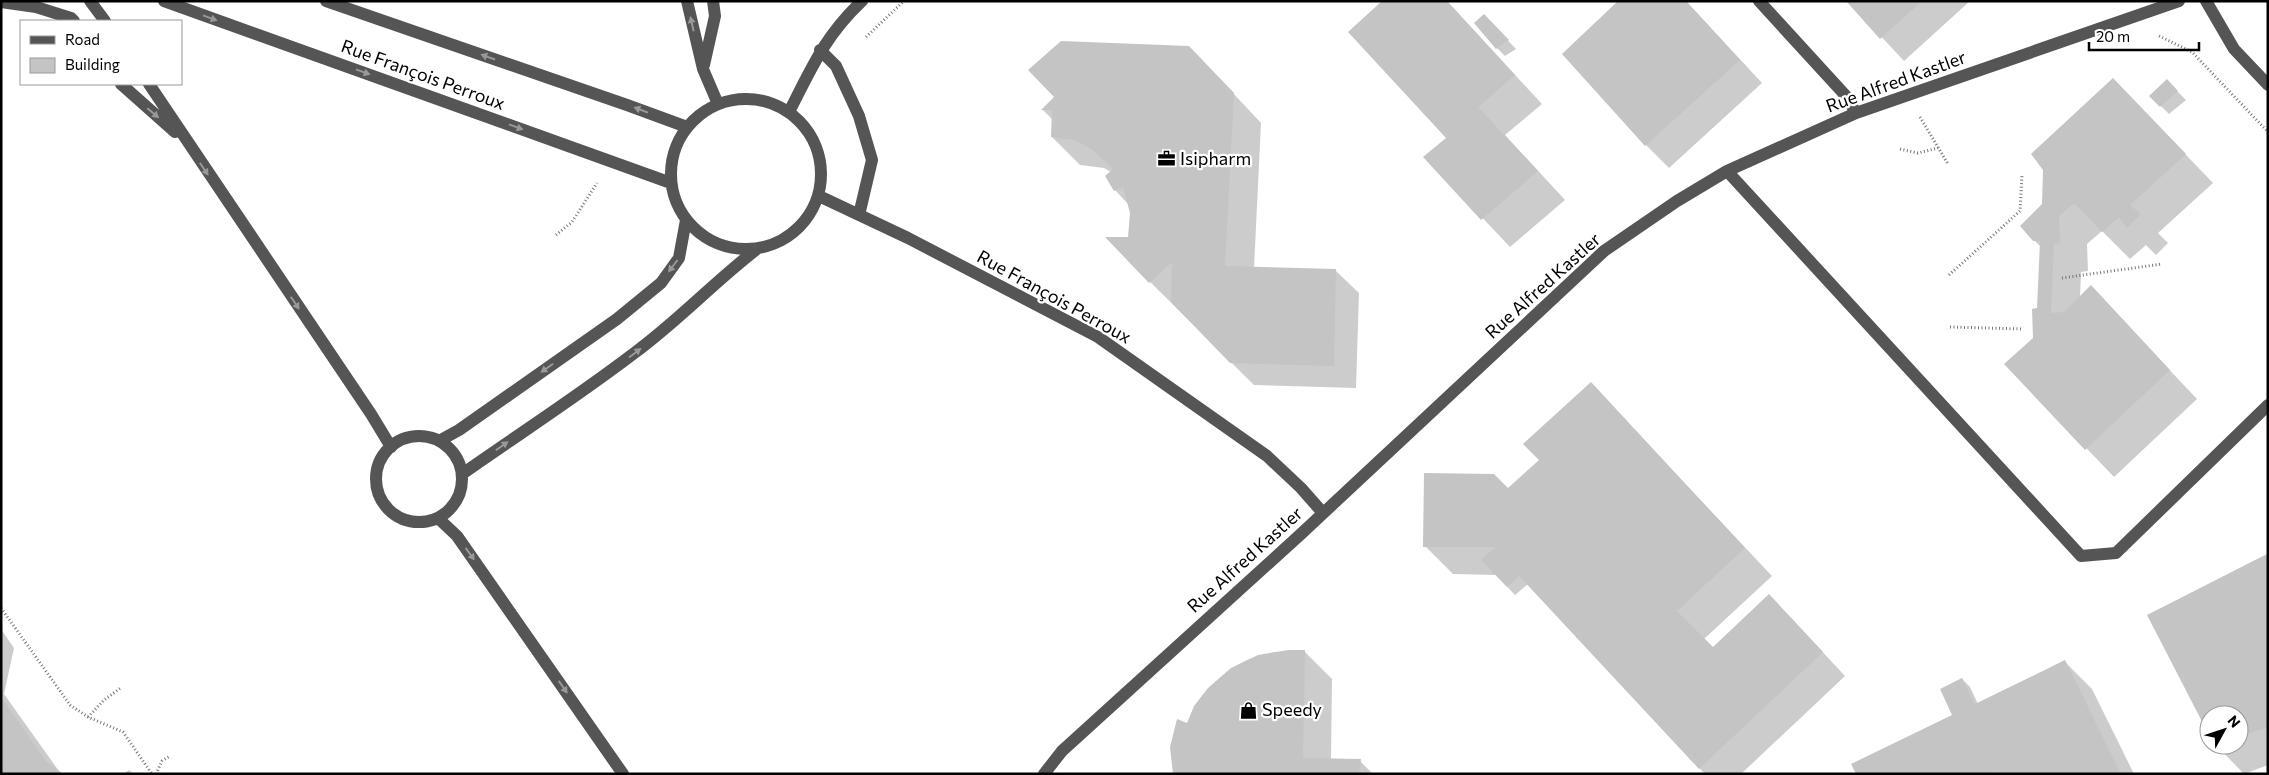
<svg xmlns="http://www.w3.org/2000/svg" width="2269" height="775" viewBox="0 0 2269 775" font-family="Commissioner,sans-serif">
<rect width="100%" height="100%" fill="#fff"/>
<path fill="#0003" d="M1384 1H1447L1542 104 1505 135 1565 200 1510 247 1425 157 1448 139Z
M1686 1 1762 83 1669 168 1646 145Z
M1848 1H1970L1904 61Z
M1492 24 1516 49 1505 56 1497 48Z
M1217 76 1261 123 1254 268 1336 271 1359 293 1356 388 1254 385 1128 260 1131 213 1128 204 1115 190 1111 172 1104 168 1080 165 1052 137 1053 120 1043 110Z
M2167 81 2186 100 2169 114 2151 96Z
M2141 108 2213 183 2158 233 2168 243 2156 255 2146 245 2130 259 2102 231 2087 244 2088 271 2081 272 2080 297 2091 287 2197 399 2114 477 2006 364 2034 339 2038 310 2041 247 2034 240Z
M1591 384 1772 576 1704 639 1528 584 1515 595 1496 575 1453 574 1425 546 1508 489 1541 460Z
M2267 555 2268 765 2244 774 2216 745H2239V715H2209V732L2148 616Z
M1791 618 1845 676 1741 774H1705L1642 707 1713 649Z
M1 629 14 648 4 694 61 774H1Z
M1304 651 1332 679 1331 760 1360 761 1373 774H1174L1188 725 1231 669 1245 661 1274 652Z
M2064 661 2092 689 2134 774H1858L1952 716 1962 679 1970 687 1978 704Z
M129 770 133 774H123Z"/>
<path fill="#c4c4c4" d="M1382 1H1447L1515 75 1478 107 1538 171 1481 220 1423 157 1446 138 1348 32Z
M1618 1H1686L1740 60 1645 146 1562 54Z
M1846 1H1922L1880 39Z
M1484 14 1509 40 1496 49 1474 23Z
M1061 41 1189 46 1234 93 1225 266 1336 269 1334 366 1230 363 1171 302 1172 264H1170L1149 283 1105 237H1128L1130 213 1123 187 1114 191 1105 176 1113 169 1093 150 1075 140 1051 137 1052 110H1041L1054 97 1028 70Z
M2113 78 2186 154 2130 205 2141 214 2127 228 2119 217 2102 232 2074 203 2059 216 2060 243 2054 244 2051 313 2064 312 2091 285 2170 370 2085 450 2004 364 2033 338 2032 309 2037 308 2040 241H2033L2020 226 2042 204 2043 170 2031 154Z
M2167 79 2178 91 2160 107 2149 96Z
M1591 382 1745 548 1677 611 1713 647 1769 594 1823 652 1699 769 1519 576 1507 587 1481 560 1495 547H1423L1424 473 1494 474 1508 488 1539 460 1523 444Z
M2267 554 2268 727 2239 737V715H2209V735L2147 615Z
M1289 650H1305L1303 758 1361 759 1359 774H1173L1170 747 1177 719 1187 723 1194 706 1208 688 1231 668 1258 655Z
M2065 660 2121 774H1996L1995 771 1990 774H1856L1851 764 1952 715 1940 689 1962 678 1975 704Z
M1 697 46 761 63 774H1Z"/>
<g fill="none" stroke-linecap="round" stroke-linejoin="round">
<path stroke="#777" stroke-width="3" stroke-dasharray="1 2.5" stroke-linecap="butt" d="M2159 36 2192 52 2268 132
M866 37 904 1
M1920 117 1948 164
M1900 149 1918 153 1938 148
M556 235 572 222 597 183
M1949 275 2020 211 2022 175
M2062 278 2162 264
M1950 327 2023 329
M1 608 70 705 88 717 123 732 152 774
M88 717 104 700 122 687
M156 774 162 761 170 756"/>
<path stroke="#555" stroke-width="12" d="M90 1 105 21
M164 1 671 183
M326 1 627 105 687 127
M687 1 703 69 718 104
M1759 1 1846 96 1856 113
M2206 1 2234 49 2268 85
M1 2 36 7 71 18 74 21
M820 50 836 66 859 116 872 160 859 215
M704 65 715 16 713 1
M121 84 175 132
M149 84 371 414 391 447
M671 174a75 75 0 1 1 150 0a75 75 0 1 1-150 0Z
M789 112C812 67 825 36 862 1
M1727 171 2081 556 2116 553 2268 405
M819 196 908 238 1098 337 1267 456 1301 488 1323 513
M376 479a43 43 0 1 1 86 0a43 43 0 1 1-86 0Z
M439 441 459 430 617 319 661 283 679 258 686 220
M462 474C519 434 578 396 633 354 677 322 714 282 757 249
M438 518 457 536 623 774
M1044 774 1062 751 1302 533 1604 251 1677 201 1727 171 1856 113 2179 1"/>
</g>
<defs><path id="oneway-solid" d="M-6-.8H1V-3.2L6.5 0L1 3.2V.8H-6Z" transform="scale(1.25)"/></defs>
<g fill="#999">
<use href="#oneway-solid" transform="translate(210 18) rotate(20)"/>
<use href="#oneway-solid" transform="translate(692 24) rotate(-103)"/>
<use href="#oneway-solid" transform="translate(488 57) rotate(-161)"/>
<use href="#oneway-solid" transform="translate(363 72) rotate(20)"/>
<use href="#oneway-solid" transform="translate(641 110) rotate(-159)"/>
<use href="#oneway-solid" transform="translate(153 113) rotate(40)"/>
<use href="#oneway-solid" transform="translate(516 127) rotate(20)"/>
<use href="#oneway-solid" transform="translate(204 169) rotate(56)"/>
<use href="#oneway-solid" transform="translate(673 266) rotate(127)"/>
<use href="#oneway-solid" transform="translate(295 303) rotate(56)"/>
<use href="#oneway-solid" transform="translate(635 353) rotate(-37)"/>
<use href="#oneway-solid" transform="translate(547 368) rotate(145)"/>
<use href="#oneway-solid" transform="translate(502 446) rotate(-35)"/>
<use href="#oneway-solid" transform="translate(470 554) rotate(54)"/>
<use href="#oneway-solid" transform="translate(563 687) rotate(55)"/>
</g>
<defs>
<symbol id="office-bare" viewBox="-9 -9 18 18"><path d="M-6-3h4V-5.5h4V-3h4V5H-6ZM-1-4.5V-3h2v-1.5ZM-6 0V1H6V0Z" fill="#000" stroke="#fff" stroke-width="2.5" paint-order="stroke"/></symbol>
<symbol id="shop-bare" viewBox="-9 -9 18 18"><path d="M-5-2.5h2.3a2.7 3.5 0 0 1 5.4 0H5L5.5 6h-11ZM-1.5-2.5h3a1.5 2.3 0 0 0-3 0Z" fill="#000" stroke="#fff" stroke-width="2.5" paint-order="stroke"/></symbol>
</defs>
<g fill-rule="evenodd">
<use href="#office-bare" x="1154" y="146" width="25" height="25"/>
<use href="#shop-bare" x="1236" y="698" width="25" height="25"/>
</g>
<g text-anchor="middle" stroke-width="4.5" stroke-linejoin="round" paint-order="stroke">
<g font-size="18" fill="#000" stroke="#fff">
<text transform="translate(423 75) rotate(20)" y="6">Rue François Perroux</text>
<text transform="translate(1896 82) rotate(-20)" y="6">Rue Alfred Kastler</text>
<text transform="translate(1543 286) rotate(-42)" y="6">Rue Alfred Kastler</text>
<text transform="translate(1054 297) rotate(29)" y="6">Rue François Perroux</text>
<text transform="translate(1245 560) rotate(-42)" y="6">Rue Alfred Kastler</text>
</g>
<g font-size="18" fill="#000" stroke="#fff" text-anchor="start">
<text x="1180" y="165">Isipharm</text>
<text x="1262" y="716">Speedy</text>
</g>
</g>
<rect width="2269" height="775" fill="none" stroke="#000000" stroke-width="5"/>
<rect x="20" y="20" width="162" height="65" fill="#ffffff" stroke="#999999"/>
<rect x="30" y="36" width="25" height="8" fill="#555555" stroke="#999999"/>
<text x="65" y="45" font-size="15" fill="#000000">Road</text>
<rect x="30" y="58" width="25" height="15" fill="#c4c4c4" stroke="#999999"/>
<text x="65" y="70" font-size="15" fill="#000000">Building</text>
<g transform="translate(2224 730) rotate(50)"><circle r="24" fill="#ffffff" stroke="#999999"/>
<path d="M0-4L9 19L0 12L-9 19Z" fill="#000000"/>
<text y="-8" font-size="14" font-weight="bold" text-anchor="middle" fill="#000000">N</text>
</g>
<path d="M2089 42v8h110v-8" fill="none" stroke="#000000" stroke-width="2.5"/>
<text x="2096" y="42" font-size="15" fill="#000000" stroke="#ffffff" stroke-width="4" paint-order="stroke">20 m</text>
</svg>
